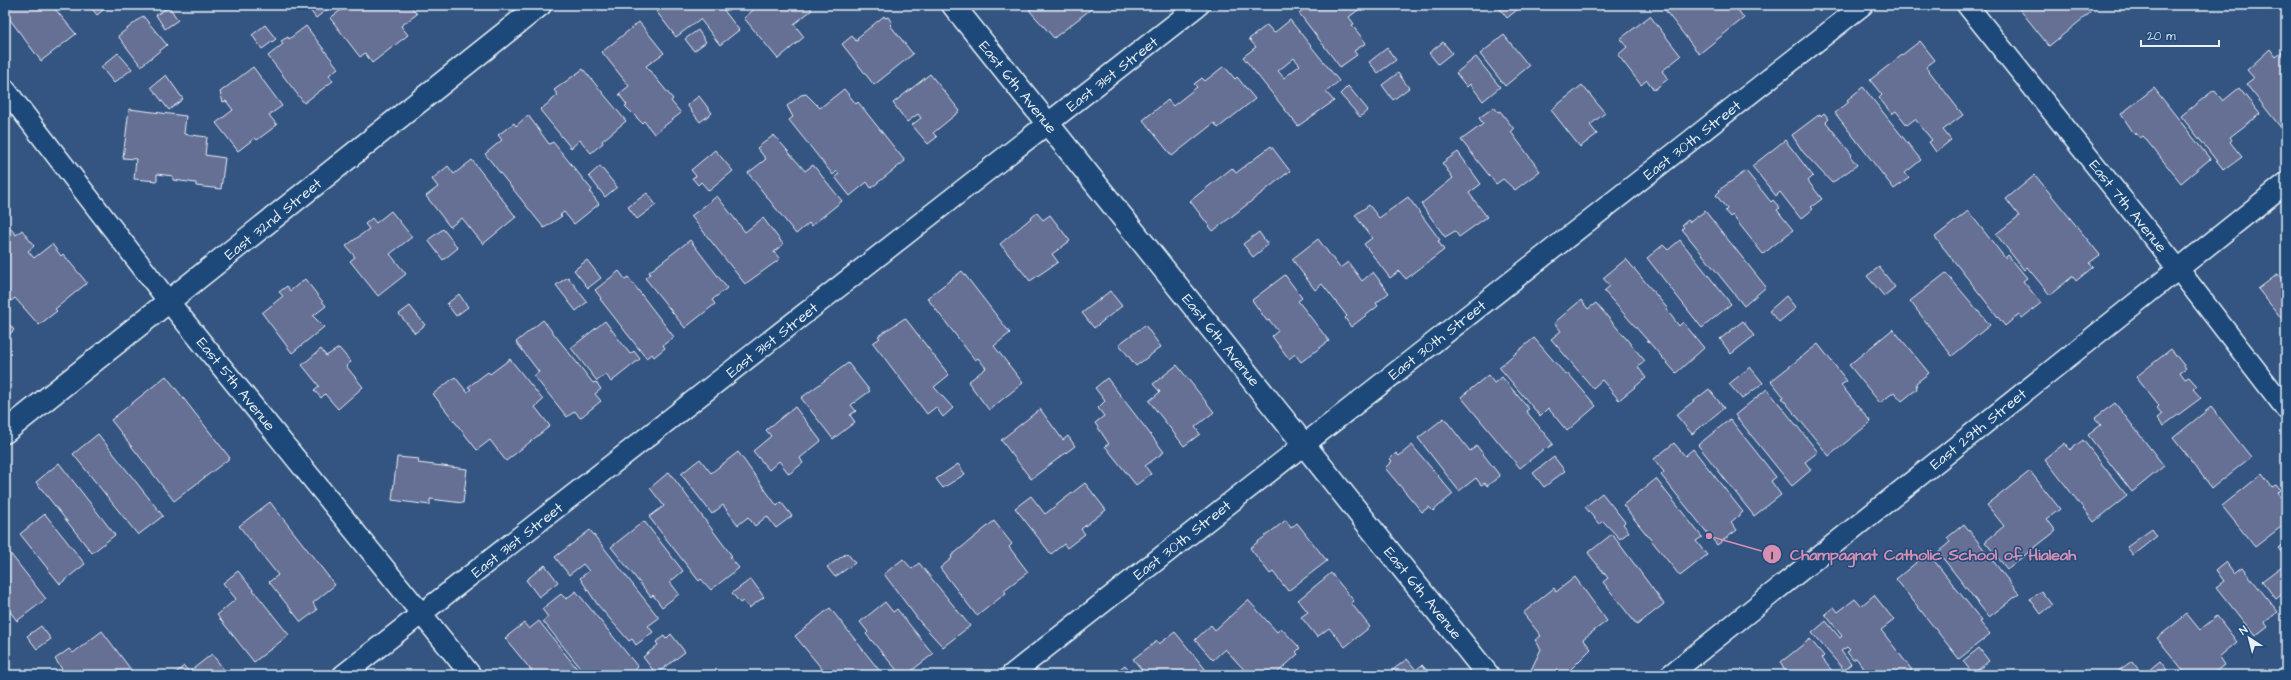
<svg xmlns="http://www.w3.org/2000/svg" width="2291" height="680" viewBox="0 0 2291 680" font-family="'Architects Daughter',sans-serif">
<rect width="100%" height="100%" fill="#345582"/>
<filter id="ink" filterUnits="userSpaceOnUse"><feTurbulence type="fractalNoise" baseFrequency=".025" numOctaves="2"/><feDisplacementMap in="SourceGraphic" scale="8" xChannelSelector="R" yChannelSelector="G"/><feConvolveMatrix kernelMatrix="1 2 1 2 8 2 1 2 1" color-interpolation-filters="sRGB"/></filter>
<g filter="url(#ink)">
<path fill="#666f95" stroke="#e8f1f8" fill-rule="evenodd" d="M5 5H9L11 8 15 5H60L55 9 76 34 41 61 5 13Z
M89 5H109L97 15Z
M306 5H330L331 6 316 18Z
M348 5H410L417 14 401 26 408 35 372 63 365 53 360 57 330 18Z
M657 5H720L739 30 720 45 700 19 676 37 656 11 660 8Z
M759 5H808L812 10 794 24 804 37 778 59 744 18Z
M1032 5H1095V6L1054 38 1029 10 1034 7Z
M1309 5H1365L1349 17 1354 24 1352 25 1366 43 1354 51 1357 55 1340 67 1299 13Z
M1497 5H1523L1507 18Z
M1661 5H1734L1744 18 1699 54Z
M2083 5 2090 13 2049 46 2017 6Z
M169 7 178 20 165 29 156 15Z
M143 16 167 45 141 66 118 36Z
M884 16 885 18 888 17 892 23 890 25 913 54 874 85 842 44 852 36 856 41 858 40 857 38Z
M1650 16 1681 56 1662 71 1668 79 1654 90 1647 80 1641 85 1618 55 1627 47 1620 39Z
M1290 20 1339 81 1326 92 1334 101 1298 126 1243 57 1256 47 1249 39 1267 25 1274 33ZM1294 58 1300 65 1284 78 1278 71Z
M639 22 664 53 646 66 673 99 671 101 681 113 654 134 644 121 642 123 625 106 627 105 619 94 629 86 602 52Z
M265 25 276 39 262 49 252 35Z
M306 26 338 68 329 75 333 81 304 103 268 56 283 44 281 41 288 37 289 39Z
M698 30 706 42 694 51 685 39Z
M1504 35 1529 66 1505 86 1480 54Z
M1920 41 1935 60 1926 67 1963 115 1943 130 1951 140 1936 152 1929 142 1932 140 1915 119 1907 125 1896 111 1892 114 1879 98 1882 95 1870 80Z
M1443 42 1452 53 1438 64 1429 53Z
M1387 48 1396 60 1378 73 1369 62Z
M2270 49 2276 57 2286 49V126L2282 129 2246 84 2254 78 2247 70Z
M118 53 132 69 114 83 101 67Z
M1476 57 1500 87 1483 101 1470 84 1467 87 1456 73Z
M1224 66 1235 79 1237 77 1255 99 1218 128 1214 123 1172 156 1143 120 1168 100 1173 106 1197 87 1194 84 1202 78 1205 81Z
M253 67 282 106 269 115 277 125 257 140 255 138 238 151 216 123 233 110 226 101 223 102 220 92Z
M583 69 626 121 602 141 603 143 591 153 580 140 571 148 540 110 558 95 554 90Z
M1398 73 1409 88 1393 100 1382 85Z
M930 74 960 111 933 133 937 137 928 144 912 125 921 118 918 114 907 122 893 103Z
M166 75 183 99 169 110 151 87Z
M1582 85 1605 113 1590 125 1597 134 1580 147 1551 110Z
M1348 86 1368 110 1360 117 1340 94Z
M1863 87 1921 160 1905 173 1909 178 1894 189 1835 113 1849 102 1847 100Z
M2154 88 2210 159 2181 183 2143 136 2140 138 2136 133 2135 135 2121 114Z
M2239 88 2260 114 2230 137 2232 140 2230 142 2242 157 2224 170 2181 116 2214 90 2223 101Z
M844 89 856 104 858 102 905 161 871 188 867 182 850 196 835 177 839 174 837 171 833 175 789 120 793 117 787 106 801 95 806 94 820 108Z
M699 96 712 113 700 122 687 105Z
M1494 107 1498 112 1500 111 1514 129 1511 132 1540 171 1515 190 1503 179 1496 184 1461 140 1483 124 1479 118Z
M129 109 186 116 184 134 207 137 205 155 225 158 221 189 196 186V183L173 180V176L157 174V181L134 179 136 159 123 158Z
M1824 113 1829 119 1826 122 1852 155 1850 156 1857 165 1832 183 1803 152 1792 135 1820 114 1821 116Z
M528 115 549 144 553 142 592 190 590 192 599 204 574 224 564 212 560 215 562 216 544 228 485 154 502 140 498 135 514 123 516 126Z
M774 135 805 171 813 165 842 201 811 226 809 223 796 234 748 173 766 159 757 148Z
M1785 140 1813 176 1808 181 1822 199 1811 207 1813 209 1801 219 1780 192 1776 196 1752 166Z
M1271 146 1290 171 1213 231 1190 201 1232 168 1236 173Z
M715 150 733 171 709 191 701 182 698 185 692 178 696 176 691 170Z
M1458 152 1481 184 1469 193 1487 217 1459 237 1455 231 1445 237 1421 204 1453 178 1442 163Z
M472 160 516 217 483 244 462 218 450 227 426 196 438 187 432 179 448 166 454 174Z
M600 166 617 187 605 197 589 176Z
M1746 171 1771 202 1773 200 1780 208 1777 210 1793 230 1763 254 1732 215 1730 217 1725 211 1727 209 1716 195 1720 191 1719 190Z
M2035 175 2100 255 2089 263 2093 267 2076 281 2073 276 2050 295 2027 267 2024 270 1996 234 2019 216 2006 199Z
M647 193 656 205 637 219 628 207Z
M717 196 745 232 763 218 783 244 774 252 780 259 745 284 691 216Z
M1408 197 1440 240 1438 241 1444 250 1406 279 1399 271 1390 278 1364 244 1372 238 1355 215 1369 205 1379 218Z
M391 211 412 237 390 254 406 274 378 296 350 261 355 257 346 246 369 229 365 224 372 218 376 223Z
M1705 211 1766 287 1744 306 1682 229 1684 227 1682 225 1688 220 1690 222Z
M1968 211 2005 258 2008 255 2027 278 2023 281 2041 303 2022 318 2019 314 2005 326 1935 237Z
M1037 213 1043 220 1050 215 1070 241 1052 254 1058 262 1030 281 1000 244Z
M5 222 16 235 22 230 34 246 28 251 34 258 52 244 61 256 63 254 87 283 55 309 57 311 39 325 15 298 11 301 5 294Z
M443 229 458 248 443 260 428 240Z
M1259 232 1268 245 1253 257 1243 244Z
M1318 239 1340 268 1348 262 1362 281 1373 272 1389 293 1376 303 1378 306 1351 327 1345 318 1347 316 1322 284 1315 290 1292 259Z
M690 240 727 288 712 300 715 304 685 328 645 278 650 274 649 272Z
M1680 240 1731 304 1702 328 1647 258 1663 245 1668 250Z
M1626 259 1667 308 1666 309 1679 326 1683 322 1704 348 1676 373 1604 291 1610 286 1603 278Z
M587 260 601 278 588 288 574 270Z
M1879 267 1895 287 1884 296 1867 276Z
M619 271 625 279 628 277 674 337 663 345 665 348 654 357 652 354 646 358 600 299 601 298 595 290Z
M962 271 1010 333 994 346 1023 383 989 410 968 382 986 368 978 358 975 360 927 298Z
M1946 273 1990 325 1952 356 1910 301Z
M2278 274 2282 280 2286 277V324L2258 289Z
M1285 275 1302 298 1298 301 1329 341 1301 362 1295 354 1289 359 1272 336 1278 331 1269 320 1267 321 1252 300Z
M568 277 587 302 576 311 556 285Z
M305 279 326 306 313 316 324 327 292 353 262 313 283 296 279 292 287 286 290 291Z
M1110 291 1122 306 1094 328 1082 313Z
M459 294 468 307 456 316 447 304Z
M1786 296 1796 308 1779 322 1769 311Z
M1581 300 1588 309 1596 303 1645 361 1638 367 1646 378 1619 400 1602 380 1593 388 1551 339 1561 331 1554 323Z
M410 306 425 325 415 333 399 314Z
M905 318 949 375 934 387 953 408 943 417 936 407 927 414 873 343 880 338 878 336Z
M5 319 14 330 5 338Z
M543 320 593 383 596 382 601 389 595 394 601 401 580 418 575 411 567 417 534 376 539 372 516 342Z
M605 321 630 354 634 351 640 359 611 382 606 374 597 381 571 348Z
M1743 321 1754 336 1731 354 1720 339Z
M1145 325 1161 347 1136 366 1119 344Z
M1893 329 1929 373 1916 383 1917 389 1902 401 1894 392 1880 403 1849 365Z
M1534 338 1566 375 1568 373 1596 406 1567 431 1548 408 1540 416 1499 367Z
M1818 344 1847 381 1841 385 1871 422 1829 456 1782 398 1784 397 1771 381Z
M339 348 351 362 346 366 363 387 338 409 325 394 321 398 314 390 319 386 302 365 321 349 326 356Z
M2171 349 2186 368 2180 372 2185 379 2189 377 2197 386 2193 389 2201 398 2163 426 2157 418 2162 414 2157 408 2159 406 2136 377Z
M510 359 543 400 535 407 550 426 506 461 490 440 477 450 433 394 455 377 467 392 471 389 468 387 488 372 490 374Z
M848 363 870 391 851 405 856 411 850 415 855 422 833 439 801 398Z
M1177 365 1214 412 1195 427 1200 434 1184 446 1149 401 1160 392 1153 384Z
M1750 367 1763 383 1742 399 1729 384Z
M1488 375 1494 383 1502 377 1529 409 1526 411 1553 444 1546 449 1545 448 1520 468 1461 397Z
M166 376 230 458 174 501 111 420Z
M1107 378 1164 452 1145 466 1151 474 1136 485 1105 446 1109 444 1095 423 1104 416 1098 408 1105 401 1095 388Z
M1709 389 1724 408 1692 434 1676 415Z
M1767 389 1818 452 1805 462 1811 470 1792 486 1735 415Z
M2115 403 2164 466 2132 492 2088 435 2101 425 2095 418Z
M795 407 821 441 800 458 803 463 789 474 779 461 769 470 753 451 771 436 766 430Z
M2211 407 2251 457 2212 488 2173 438Z
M1040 409 1063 440 1068 436 1075 446 1031 479 1001 440Z
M1444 418 1470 451 1477 446 1500 476 1487 486 1485 483 1481 485 1476 478 1459 491 1418 438Z
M1730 419 1776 477 1771 481 1781 495 1754 516 1698 445Z
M98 434 163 516 138 535 73 454Z
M2083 440 2127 496 2094 522 2045 459 2065 443 2070 450Z
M1674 443 1685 456 1693 449 1743 512 1731 522 1737 530 1717 545 1661 475 1664 472 1654 459Z
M1412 445 1453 494 1433 511 1429 507 1422 512 1385 468 1392 461 1390 459 1396 453 1399 456Z
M738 452 777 506 781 502 792 516 776 528 767 516 755 526 748 517 738 525 723 505 712 514 681 474 700 459 711 473Z
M397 457 419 459 418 463 467 469 463 503 430 499V505L392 500Z
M1554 457 1565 471 1544 487 1533 473Z
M59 463 115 535 92 553 36 482Z
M958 464 965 474 943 488 936 479Z
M2030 471 2060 509 2047 519 2056 531 2007 569 1985 542 2004 526 1987 505Z
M669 472 732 556 730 557 739 568 711 590 701 579 699 581 649 517 664 506 650 488Z
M2262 474 2272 487 2276 485 2280 490 2277 493 2286 504V523L2255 547 2222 506Z
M1656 479 1702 537 1696 541 1707 555 1680 576 1623 505Z
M1085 483 1106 510 1081 529 1085 534 1067 548 1064 544 1051 554 1015 508 1031 496 1045 514Z
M1602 493 1625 522 1623 524 1629 532 1620 539 1603 521 1599 524 1585 507Z
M270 502 335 585 313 603 317 610 301 622 269 582 278 575 239 526Z
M45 514 85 564 60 584 20 534Z
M1286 520 1291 528 1297 523 1327 561 1288 591 1273 572 1270 574 1250 548Z
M644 521 683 571 670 582 679 594 662 607 653 595 651 597 611 547Z
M994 521 1012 544 1009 547 1028 572 1004 590 1006 593 977 616 940 568 952 558 951 556Z
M1964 524 2019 594 1989 617 1938 552 1950 542 1947 538Z
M2152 529 2157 536 2133 555 2127 547Z
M590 530 659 618 648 626 653 632 636 645 632 639 629 641 597 604 580 578 589 571 583 564 569 575 555 557Z
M1612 534 1664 604 1637 625 1603 582 1608 578 1588 553Z
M2286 542V558L2278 548Z
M5 547 46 599 17 621 5 605Z
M847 553 855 563 835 577 827 567Z
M1928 553 1982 621 1980 622 1990 634 1959 659 1896 579Z
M903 559 912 569 919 563 970 626 943 647 920 622 884 574Z
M2226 562 2234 573 2242 567 2278 612 2265 622 2268 626 2255 636 2216 587 2224 581 2216 570Z
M2286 563V591L2276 599 2262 581Z
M545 565 558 582 539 597 526 580Z
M238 571 289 635 254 662 217 615 236 599 223 583Z
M1331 573 1354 601 1351 603 1370 627 1345 647 1329 628 1317 637 1301 617 1308 612 1298 600Z
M1575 577 1607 621 1583 639 1591 649 1565 675H1536L1530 672 1541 649 1535 640 1541 636 1523 613 1554 588 1556 592Z
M751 579 764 597 749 608 743 601 740 603 732 593Z
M576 591 638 667 629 675H586L543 621 548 617 542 609 561 594 566 599Z
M2041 591 2052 605 2041 614 2030 599Z
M1874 595 1894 620 1881 630 1912 670 1906 675H1869L1856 658 1853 660 1847 652 1850 650 1847 647 1841 651 1851 664 1844 670 1812 633 1826 621 1840 638 1842 636 1825 614 1834 607 1838 612 1855 599 1861 606Z
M1248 600 1277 632 1281 628 1300 648 1296 652 1298 654 1275 675H1249L1225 649 1213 660 1195 640 1211 625 1215 630Z
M885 602 893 612 897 609 933 654 906 675H901L866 634 868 632 860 622Z
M830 608 883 675H827L795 636Z
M2187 614 2200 630 2217 616 2237 642 2219 657 2224 665 2211 675H2187L2157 638Z
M539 621 582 675H535L505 638 524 623 529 629Z
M41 626 51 639 37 649 27 636Z
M102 631 135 675H66L55 659 69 649 73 653Z
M1175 632 1210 675H1146L1133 659 1157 641 1159 644Z
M671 634 685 652 656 674 643 657 658 645 656 642 664 636 666 639Z
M1810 639 1824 656 1822 658 1835 675H1789L1783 668 1781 662Z
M1979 648 1989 661 1973 674 1963 661Z
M212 654 228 675H173L184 666 189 672Z
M1407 659 1416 670 1422 665 1431 675H1393L1390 672Z
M2132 661 2143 675H2115L2114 674Z
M2160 661 2171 675H2143Z
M1125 665 1133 675H1112Z"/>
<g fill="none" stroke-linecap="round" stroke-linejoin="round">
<defs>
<path id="minor" d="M1967 5 2179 270 2286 409
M5 89 169 302 471 675
M343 675 1199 5
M1011 675 1863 5
M1670 675 2286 183"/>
<path id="tertiary" d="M953 5 1488 675
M5 432 540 5"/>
</defs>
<use href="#minor" stroke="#e8f1f8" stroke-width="23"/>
<use href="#tertiary" stroke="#e8f1f8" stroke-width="25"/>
<use href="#minor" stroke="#1f4a7a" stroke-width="20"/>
<use href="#tertiary" stroke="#1f4a7a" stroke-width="22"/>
</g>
</g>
<g text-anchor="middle" stroke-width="3" stroke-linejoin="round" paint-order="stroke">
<g font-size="15" fill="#e8f1f8" stroke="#1f4a7a">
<text transform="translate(1112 74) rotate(-38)" y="5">East 31st Street</text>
<text transform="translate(1018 87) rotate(51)" y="5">East 6th Avenue</text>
<text transform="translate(1692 140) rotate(-38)" y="5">East 30th Street</text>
<text transform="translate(2128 206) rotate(51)" y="5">East 7th Avenue</text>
<text transform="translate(273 219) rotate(-39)" y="5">East 32nd Street</text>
<text transform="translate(772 340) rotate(-38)" y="5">East 31st Street</text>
<text transform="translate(1221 340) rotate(51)" y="5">East 6th Avenue</text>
<text transform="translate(1437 340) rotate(-38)" y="5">East 30th Street</text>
<text transform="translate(236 384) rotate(51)" y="5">East 5th Avenue</text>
<text transform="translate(1978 429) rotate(-39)" y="5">East 29th Street</text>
<text transform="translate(517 540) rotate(-38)" y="5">East 31st Street</text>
<text transform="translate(1182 540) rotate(-38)" y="5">East 30th Street</text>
<text transform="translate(1423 593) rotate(51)" y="5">East 6th Avenue</text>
</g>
</g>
<path fill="none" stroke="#d78fb1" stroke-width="1.5" d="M1709 536L1772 554"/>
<g fill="#d78fb1" stroke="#1f4a7a" stroke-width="1.5">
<circle cx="1709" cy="536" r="4"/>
<circle cx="1772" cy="554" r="10"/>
</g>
<g font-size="12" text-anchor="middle" font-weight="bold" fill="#111">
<text x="1772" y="559">1</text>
</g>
<g font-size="16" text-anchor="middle" font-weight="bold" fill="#d78fb1" stroke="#1f4a7a" stroke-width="3" stroke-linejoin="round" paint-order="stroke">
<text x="1933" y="560">Champagnat Catholic School of Hialeah</text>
</g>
<rect width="2291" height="680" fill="none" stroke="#1f4a7a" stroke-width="20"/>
<rect x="10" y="10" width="2271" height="660" fill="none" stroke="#e8f1f8" stroke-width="1.5" filter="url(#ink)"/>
<g transform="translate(2249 638) rotate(324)" stroke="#1f4a7a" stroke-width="3" paint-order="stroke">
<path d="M0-3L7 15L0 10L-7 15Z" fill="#e8f1f8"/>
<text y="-6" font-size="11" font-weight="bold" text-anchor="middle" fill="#e8f1f8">N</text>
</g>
<path d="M2141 40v6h78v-6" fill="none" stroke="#e8f1f8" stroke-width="2"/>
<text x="2147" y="40" font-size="12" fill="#e8f1f8" stroke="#1f4a7a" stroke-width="3" paint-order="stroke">20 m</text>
</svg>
